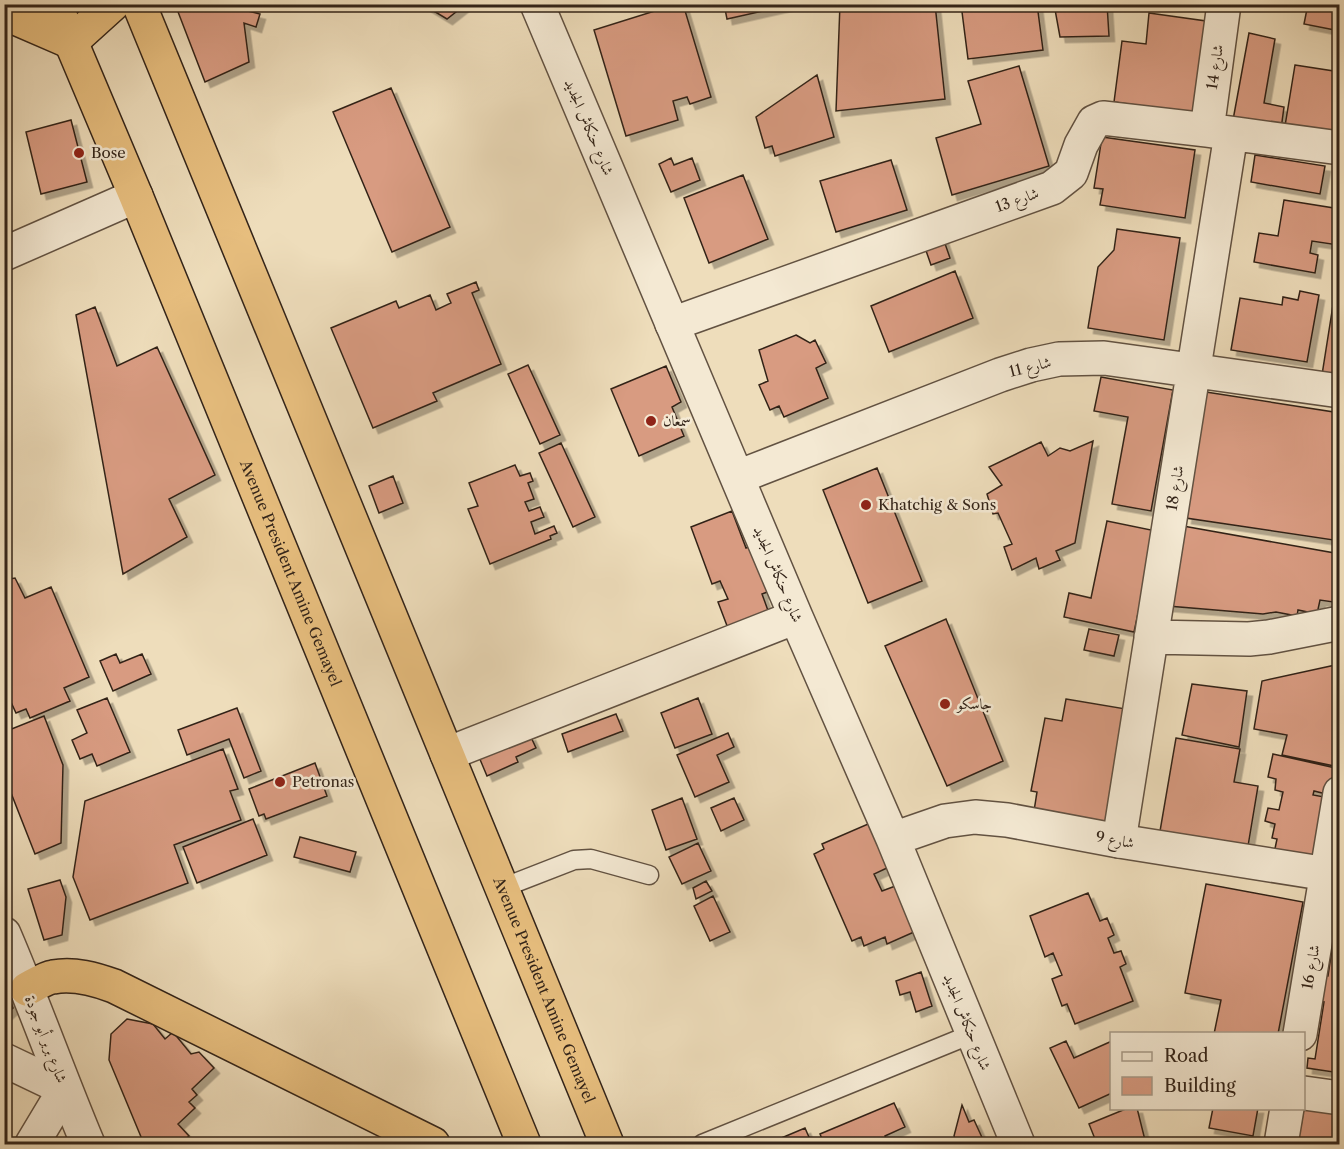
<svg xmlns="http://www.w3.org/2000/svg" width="1344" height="1149" viewBox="0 0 1344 1149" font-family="'Libre Caslon Text',Amiri,serif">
<defs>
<filter id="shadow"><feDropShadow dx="5.5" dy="5.5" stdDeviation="0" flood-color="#0004"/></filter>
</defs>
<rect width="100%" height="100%" fill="#edb"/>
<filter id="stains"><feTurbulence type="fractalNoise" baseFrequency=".00333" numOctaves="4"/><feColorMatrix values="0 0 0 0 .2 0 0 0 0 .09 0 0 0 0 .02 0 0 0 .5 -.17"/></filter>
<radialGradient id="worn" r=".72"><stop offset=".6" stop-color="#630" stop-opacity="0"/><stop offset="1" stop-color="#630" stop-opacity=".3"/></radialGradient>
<path fill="#d89b81" stroke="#332419" stroke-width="1.5" filter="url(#shadow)" d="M175 4H258L244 10 260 14 256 27 244 23 249 62 205 82Z
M422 4H466L447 19Z
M677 4H683L711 97 690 104 687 97 673 101 678 120 626 136 594 30Z
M724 4H794L727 19Z
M840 4H935L945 99 836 111Z
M961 4H1037L1043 50 968 59Z
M1054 4H1107L1109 36 1060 37Z
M1308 4H1340V31L1304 24Z
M1149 13 1206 21 1201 114 1114 102 1122 41 1146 44Z
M1249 33 1275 39 1264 103 1284 107 1281 129 1233 120Z
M1295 65 1340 72V140L1284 132Z
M1019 66 1049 166 952 195 936 138 981 124 968 81Z
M817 75 834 137 775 156 772 146 765 148 756 117Z
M391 88 450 227 392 252 333 112Z
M71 120 87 182 41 194 26 132Z
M1102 137 1195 150 1185 218 1100 205 1103 189 1094 188Z
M1255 155 1325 166 1320 194 1251 182Z
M671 158 674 165 692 158 700 180 671 192 659 164Z
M891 160 907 210 836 232 820 181Z
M1336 174 1340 175V191L1334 190Z
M743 175 768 239 709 263 684 198Z
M1284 200 1340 209V237L1338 245 1312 241 1310 253 1318 255 1315 273 1254 262 1259 233 1278 236Z
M1117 229 1180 238 1164 340 1088 328 1098 267 1114 250Z
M942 235 950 258 931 265 923 242Z
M955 271 973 318 889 352 871 306Z
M476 282 479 290 472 293 501 364 433 393 437 401 373 428 331 328 396 301 399 308 430 295 436 310 451 303 447 294Z
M1300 291 1319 295 1307 362 1231 350 1240 298 1282 305 1283 297 1298 300Z
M1333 305 1340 306V378L1322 375Z
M95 307 117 366 157 347 215 475 169 499 187 537 123 574 76 315Z
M796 335 810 343 815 340 826 363 816 368 828 398 784 417 779 406 770 410 759 385 768 381 759 350Z
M528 365 560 435 540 444 508 374Z
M666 366 681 402 672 407 684 436 639 456 611 389Z
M1101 377 1173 390 1151 511 1112 504 1128 417 1094 411Z
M1206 392 1340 413V541L1186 518Z
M1093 441 1075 543 1056 551 1060 560 1039 569 1036 558 1012 570 1004 547 1012 544 998 513 993 514 987 494 1002 485 989 467 1041 442 1048 456 1060 448 1070 451Z
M561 443 595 517 573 527 539 453Z
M515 465 520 476 530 473 533 481 528 483 534 499 525 502 529 511 540 507 544 517 531 522 535 534 554 526 557 533 550 536 551 539 490 564 468 509 478 506 469 483Z
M877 468 922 581 868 603 823 490Z
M393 476 403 503 379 513 369 486Z
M732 511 746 548 752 546 770 591 762 594 770 616 729 631 718 602 728 599 720 581 712 584 691 527Z
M1107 521 1156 531 1134 632 1064 617 1069 593 1091 598Z
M1183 526 1340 554V603L1320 600 1317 614 1298 610 1297 616 1276 612 1263 614 1168 606Z
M15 578 25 598 51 587 89 677 64 688 70 701 30 718 26 709 16 713 4 687V580Z
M946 619 1003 761 947 786 885 646Z
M1089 629 1119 635 1114 656 1084 650Z
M116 654 120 663 142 654 151 674 113 691 100 661Z
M1340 664 1339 767 1282 755 1287 735 1254 729 1262 681Z
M1192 684 1247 691 1239 747 1182 735Z
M107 698 130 752 97 766 92 754 80 759 72 740 87 733 77 710Z
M698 698 712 734 675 748 661 713Z
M1066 699 1126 709 1106 823 1034 811 1037 792 1031 791 1045 718 1062 721Z
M237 708 261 771 244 778 229 739 187 755 178 730Z
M616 714 623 731 568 752 562 734Z
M44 716 63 765 61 843 35 854 4 775V732Z
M728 733 734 747 717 755 729 782 695 797 677 755Z
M530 735 536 748 516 757 518 762 487 776 479 757Z
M1176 738 1240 749 1234 782 1258 786 1247 852 1159 837Z
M223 749 238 789 230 791 241 820 174 845 188 883 90 920 73 877 85 801Z
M1273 754 1340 769 1334 796 1314 791 1313 795 1335 799 1320 868 1273 858 1277 839 1272 838 1275 824 1265 821 1268 808 1279 810 1283 792 1275 790 1276 779 1268 777Z
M315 763 327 796 266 819 264 814 259 816 249 789Z
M682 798 697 839 666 850 652 810Z
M734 798 744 820 721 831 711 808Z
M253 819 267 855 197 883 183 847Z
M875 821 889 867 874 874 882 891 898 885 914 932 887 944 885 937 864 946 861 937 852 941 814 854 824 849 822 844Z
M300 837 356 852 350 872 294 857Z
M698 843 711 871 682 884 669 857Z
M60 880 66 897 62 935 44 940 28 889Z
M706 881 712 891 696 899 693 888Z
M1206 884 1303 902 1278 1034H1214L1221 1000 1185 993Z
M1088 893 1100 921 1107 918 1114 935 1108 938 1114 953 1121 951 1126 964 1120 967 1133 1001 1075 1024 1067 1004 1062 1006 1052 979 1062 975 1053 953 1045 957 1030 916Z
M713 896 730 932 710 941 694 906Z
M1338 909H1340V1073L1307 1068 1308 1058 1315 1059 1324 1002 1317 1001 1321 975 1328 976Z
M921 972 932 1006 916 1012 910 992 900 995 896 981Z
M4 983 13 1008 4 1016Z
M127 1019 153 1024 165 1039 173 1032 191 1054 199 1052 214 1068 192 1089 197 1095 189 1102 195 1108 178 1124 189 1136 180 1144H144L109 1060 111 1034Z
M1066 1041 1074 1058 1112 1041V1093L1079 1108 1050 1048Z
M894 1103 905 1127 885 1136 888 1144H824L820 1134Z
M962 1105 969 1122 974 1120 985 1144H957L954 1136Z
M1340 1106V1144H1291L1293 1125 1301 1126 1304 1108Z
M1128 1108H1137L1146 1144H1097L1089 1124Z
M1213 1108H1258L1253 1136 1209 1128Z
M805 1128 812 1144H773L772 1142Z"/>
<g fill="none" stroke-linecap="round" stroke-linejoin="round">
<defs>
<path id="service" d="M502 888 574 860 591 859 649 875
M702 1144 972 1034"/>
<path id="minor" d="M1207 130 1224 4
M4 254 136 196
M672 324 1052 188 1071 173 1081 145 1090 129 1094 122 1103 118 1207 130 1340 148
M738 477 1000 375 1031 365 1059 359 1104 358 1340 391
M1151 637 1249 639 1269 637 1340 623
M1119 841 1231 134
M1300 1034 1340 793
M4 1060 65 1089 32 1144
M1304 1093 1340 1098
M1281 1144 1287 1108"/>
<path id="tertiary" d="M537 4 796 617 893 839 1018 1144
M447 754 796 617
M893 839 945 821 975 817 1007 820 1119 841 1340 876
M4 934C34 1004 59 1075 88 1144"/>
<g id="trunk">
<path id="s1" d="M55 4 136 196 524 1144"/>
<path id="s2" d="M139 4 607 1144"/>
<path d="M4 13 71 42"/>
<path d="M71 42 113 4"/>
<path d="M27 989C35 985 45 978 53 977 74 973 95 979 114 986L433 1144"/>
</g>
</defs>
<use href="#service" stroke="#625242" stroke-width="21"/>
<use href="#minor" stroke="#625242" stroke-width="36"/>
<use href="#tertiary" stroke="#625242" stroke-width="36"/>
<use href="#trunk" stroke="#332419" stroke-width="36"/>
<use href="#service" stroke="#f4e9d3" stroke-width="18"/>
<use href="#minor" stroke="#f4e9d3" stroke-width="33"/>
<use href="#tertiary" stroke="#f4e9d3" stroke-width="33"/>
<use href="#trunk" stroke="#e7be7e" stroke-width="33"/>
</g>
<g fill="#8f2418" stroke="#f4e9d3" stroke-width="2">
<circle cx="79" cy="153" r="6"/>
<circle cx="651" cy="421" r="6"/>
<circle cx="866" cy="505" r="6"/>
<circle cx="945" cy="704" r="6"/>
<circle cx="280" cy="782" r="6"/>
</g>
<g text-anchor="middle" stroke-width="5" stroke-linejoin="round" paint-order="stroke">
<g font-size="15" fill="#332419" stroke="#f4e9d3">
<text transform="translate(1215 67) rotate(-82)" y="5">شارع 14</text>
<text transform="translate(589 127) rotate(67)" y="5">شارع حنكاش الجديد</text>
<text transform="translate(1017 200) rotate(-20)" y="5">شارع 13</text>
<text transform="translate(1030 367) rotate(-14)" y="5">شارع 11</text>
<text transform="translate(1175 488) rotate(-81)" y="5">شارع 18</text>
<text dy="5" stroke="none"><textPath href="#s1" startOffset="616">Avenue President Amine Gemayel</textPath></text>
<text transform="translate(778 574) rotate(67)" y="5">شارع حنكاش الجديد</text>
<text transform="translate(1115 840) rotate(10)" y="5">شارع 9</text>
<text transform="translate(1311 967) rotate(-80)" y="5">شارع 16</text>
<text dy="5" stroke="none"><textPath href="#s2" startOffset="1066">Avenue President Amine Gemayel</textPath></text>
<text transform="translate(967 1022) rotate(68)" y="5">شارع حنكاش الجديد</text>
<text transform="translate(46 1039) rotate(69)" y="5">شارع بربر أبو جودة</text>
</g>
<g font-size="15" fill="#332419" stroke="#f4e9d3" text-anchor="start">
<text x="91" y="158">Bose</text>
<text x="663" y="426">سمعان</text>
<text x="878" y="510">Khatchig &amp; Sons</text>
<text x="957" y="709">جاسكو</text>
<text x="292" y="787">Petronas</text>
</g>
</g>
<rect width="1344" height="1149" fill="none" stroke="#edb" stroke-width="24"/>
<rect x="6" y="6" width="1332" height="1137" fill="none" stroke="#332419" stroke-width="3"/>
<rect x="12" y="12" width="1320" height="1125" fill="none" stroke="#332419" stroke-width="1.5"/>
<rect x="1110" y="1032" width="195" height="78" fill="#f4e9d3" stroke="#a79a89" stroke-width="1.5"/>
<rect x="1122" y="1052" width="30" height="9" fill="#f4e9d3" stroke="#a79a89" stroke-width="1.5"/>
<text x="1164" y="1062" font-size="18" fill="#332419">Road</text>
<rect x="1122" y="1077" width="30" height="18" fill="#d89b81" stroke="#a79a89" stroke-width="1.5"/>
<text x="1164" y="1092" font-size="18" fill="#332419">Building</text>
<rect width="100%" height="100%" filter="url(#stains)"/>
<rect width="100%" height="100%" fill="url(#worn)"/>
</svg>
